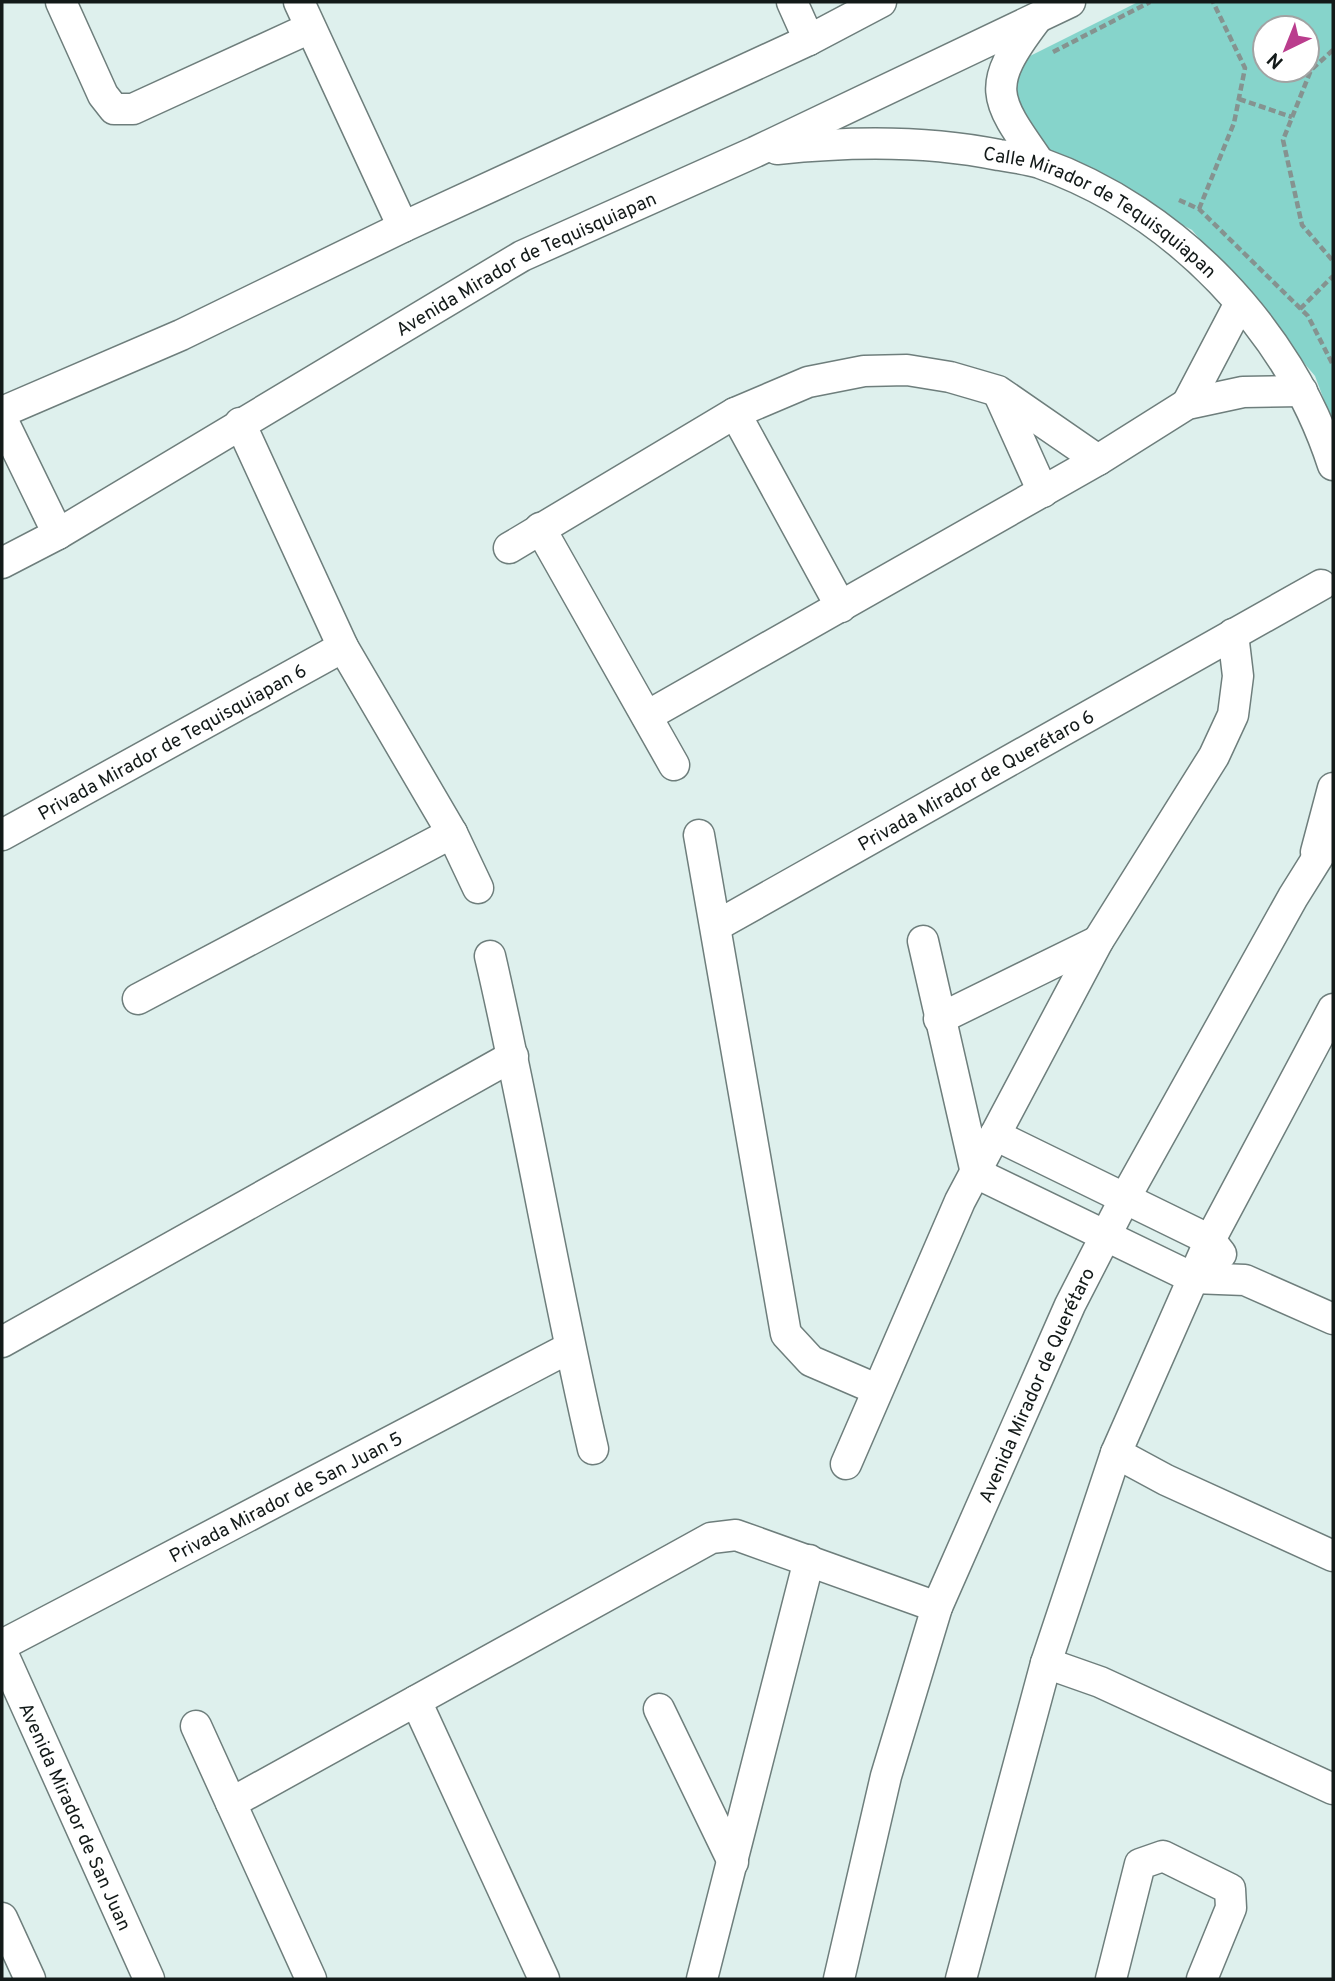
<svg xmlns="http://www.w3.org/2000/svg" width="1335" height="1981" viewBox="0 0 1335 1981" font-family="Overpass,sans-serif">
<rect width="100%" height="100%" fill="#def0ed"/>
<path fill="#86d4cb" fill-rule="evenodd" d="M1138 2H1333V424L1315 376 1192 230 1027 142 1011 118 1016 63ZM1265 28H1307V70H1265Z"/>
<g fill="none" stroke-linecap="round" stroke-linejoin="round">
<defs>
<g id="street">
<path d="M61 2 103 95 114 109H133L310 28"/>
<path d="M299 2 403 227"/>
<path d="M792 2 809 40"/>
<path d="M1035 21C985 87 994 98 1039 162"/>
<path id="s1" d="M777 149C851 141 926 140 999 155 1012 157 1027 159 1040 163 1175 211 1289 329 1333 465"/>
<path d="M998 392 1043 492"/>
<path d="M1187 404 1240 303"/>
<path d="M2 412 181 335 403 227 809 40 881 2"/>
<path d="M735 413 841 607"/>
<path d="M2 419 58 534"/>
<path d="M240 423 343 647 452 833 478 888"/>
<path d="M540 528 674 765"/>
<path d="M509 548 735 413 808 382 864 371 907 370 950 377 998 391 1098 460"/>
<path id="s2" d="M2 563 58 534 522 256 755 152 1070 2"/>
<path d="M647 716 1098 460 1187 404 1243 392 1302 391"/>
<path id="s3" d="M2 835 343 647"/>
<path d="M699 835 786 1334 811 1361 876 1389"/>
<path d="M1316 852 1333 788"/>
<path id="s4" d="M716 926 1321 585"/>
<path d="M923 941 976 1173 1193 1278 1245 1280 1333 1319"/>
<path d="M490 956C528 1120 555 1286 593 1449"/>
<path d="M138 999 452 833"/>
<path d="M939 1019 1098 941"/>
<path d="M995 1135 1210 1240 1221 1254"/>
<path d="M2 1342 513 1056"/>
<path d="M1116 1453 1166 1480 1333 1556"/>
<path d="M846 1464 960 1201 1098 941 1214 756 1233 715 1238 676 1233 634"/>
<path id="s5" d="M2 1645 569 1348"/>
<path id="s6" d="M2 1652 149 1979"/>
<path d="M1046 1663 1100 1682 1333 1789"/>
<path d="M416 1701 544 1979"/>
<path d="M659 1709 733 1862"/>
<path d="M196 1726 311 1979"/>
<path d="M231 1803 711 1538 736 1535 937 1607"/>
<path d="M2 1918 30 1979"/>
<path d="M702 1979 809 1560"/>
<path id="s7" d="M839 1979 886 1776 937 1607 1070 1305 1125 1198 1293 897 1333 833"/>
<path d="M961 1979 1046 1663 1116 1453 1210 1240 1333 1009"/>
<path d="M1111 1979 1140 1864 1163 1856 1230 1889 1231 1908 1202 1979"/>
</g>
</defs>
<use href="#street" stroke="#6e7e7c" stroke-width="33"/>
<path stroke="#859390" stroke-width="4.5" stroke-dasharray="7 3.5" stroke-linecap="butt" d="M1333 50 1311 70 1283 140 1302 225 1333 261
M1053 52 1150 2
M1239 99 1292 117
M1179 200 1199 209 1308 316 1333 365
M1199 209 1234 123 1245 68 1213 2
M1300 309 1333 276"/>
<use href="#street" stroke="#fff" stroke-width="30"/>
</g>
<g text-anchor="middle" stroke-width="6" stroke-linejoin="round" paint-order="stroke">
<g font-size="19" fill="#131a19" stroke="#fff">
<text dy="7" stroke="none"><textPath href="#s1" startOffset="340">Calle Mirador de Tequisquiapan</textPath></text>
<text dy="7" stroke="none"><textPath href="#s2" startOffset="604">Avenida Mirador de Tequisquiapan</textPath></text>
<text dy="7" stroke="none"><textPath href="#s3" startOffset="194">Privada Mirador de Tequisquiapan 6</textPath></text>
<text dy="7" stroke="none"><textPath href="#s4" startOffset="298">Privada Mirador de Querétaro 6</textPath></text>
<text dy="7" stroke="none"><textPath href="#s7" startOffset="628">Avenida Mirador de Querétaro</textPath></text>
<text dy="7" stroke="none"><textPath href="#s5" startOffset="320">Privada Mirador de San Juan 5</textPath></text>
<text dy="7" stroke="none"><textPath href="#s6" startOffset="180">Avenida Mirador de San Juan</textPath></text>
</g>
</g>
<rect width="1335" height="1981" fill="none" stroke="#131a19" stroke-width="7"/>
<g transform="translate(1286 49) rotate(223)"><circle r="33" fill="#ffffff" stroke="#a1a3a3" stroke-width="2"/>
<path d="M0-5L12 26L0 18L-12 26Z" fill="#ba3d8d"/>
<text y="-10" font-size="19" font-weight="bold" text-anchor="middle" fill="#131a19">N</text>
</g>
</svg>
